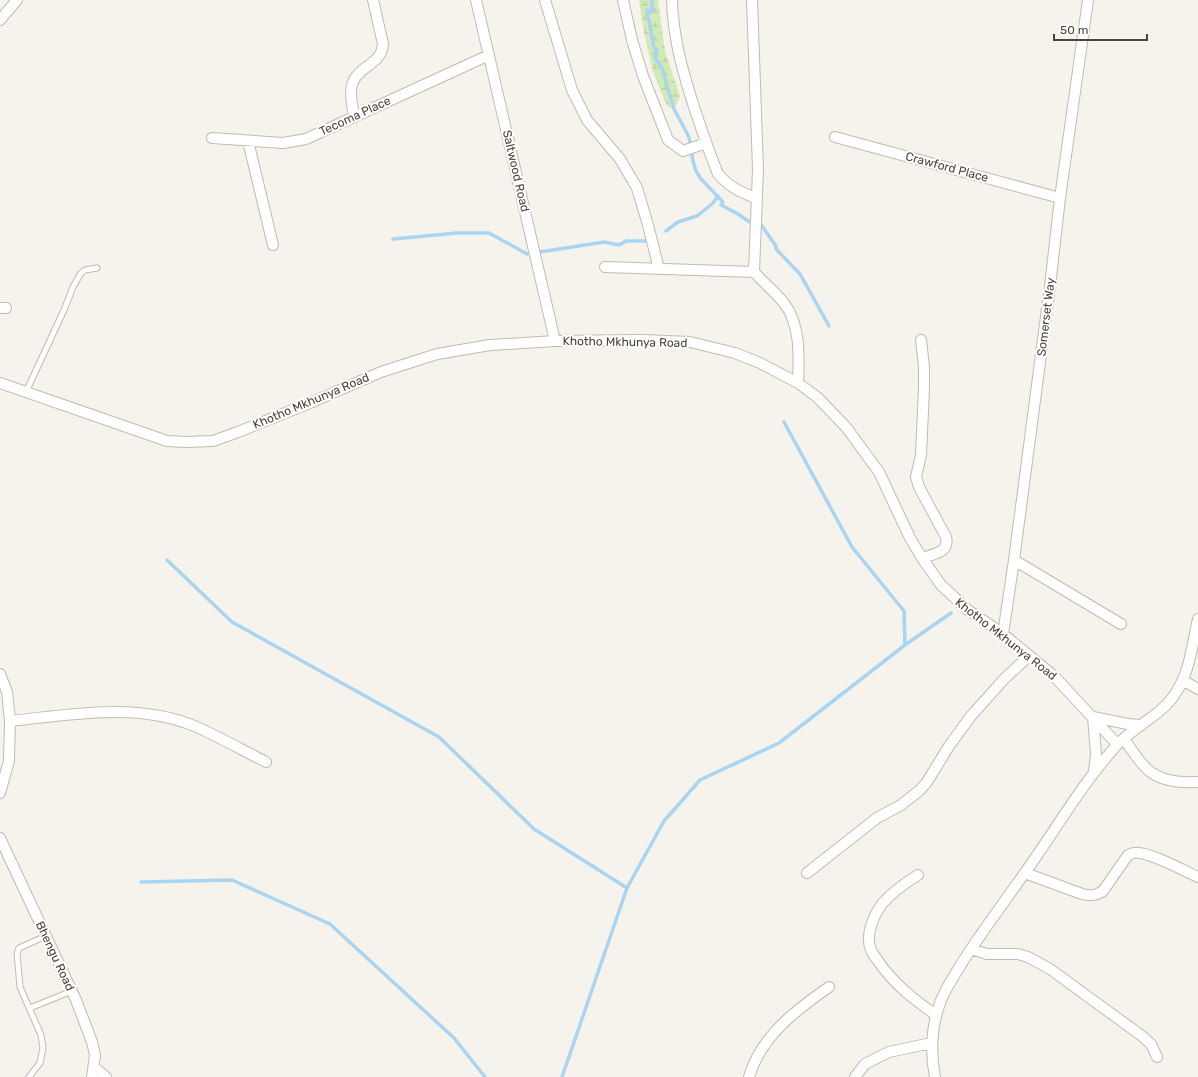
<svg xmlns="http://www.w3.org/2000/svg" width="1198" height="1077" viewBox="0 0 1198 1077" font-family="Rubik,sans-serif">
<defs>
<pattern id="wetland-marsh" width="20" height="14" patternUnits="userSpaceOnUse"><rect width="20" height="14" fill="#d2eab5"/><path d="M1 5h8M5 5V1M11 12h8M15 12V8" fill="none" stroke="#b6ca9c"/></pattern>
</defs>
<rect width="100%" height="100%" fill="#f6f3ec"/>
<path fill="url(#wetland-marsh)" d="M639 0H658L665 51 680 96 674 109 667 106 652 69 644 32Z"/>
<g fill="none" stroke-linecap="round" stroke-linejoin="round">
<path stroke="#a9d4f2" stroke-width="3.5" d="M652 0V12L647 10 654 48 657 49 655 58 662 68 674 109 689 137 693 161 696 171 701 179 723 202 721 205 738 214 748 221 762 226 776 246V249L800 274 829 326
M666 231 678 222 697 216 713 203 718 196
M393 239 457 233H489L527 254
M540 252 604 242 619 245 626 241H645
M784 422 852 547 904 611 905 645
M167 560 232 622 439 737 534 829 627 888
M141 882 232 880 330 924 454 1038 485 1077
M562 1077 627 888 664 821 700 780 779 743 905 645 951 613"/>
<defs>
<path id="lane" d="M26 392 64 310 73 287 81 273 85 270 97 268
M30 1008 72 991
M29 1077 40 1063 43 1048 41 1035 20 987 17 953 19 948 46 936"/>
<path id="street" d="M476 0 555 341
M545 0 572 90 587 120 620 159 637 188 648 225 659 269
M623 0 632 40 643 76 668 140 683 151 706 143
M672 0C673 40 684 76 696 113 703 134 710 154 718 174 731 188 738 191 756 198
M752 0 758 169 754 272C763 282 775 292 784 303 801 325 799 357 798 383
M0 20 17 0
M354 117C353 107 349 95 352 85 357 66 382 65 383 44L373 0
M835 137 1060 198
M212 138 283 143 306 139 489 55
M248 141 273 245
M605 267 754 272
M0 308H6
M921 340 924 367V388L921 455 916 477 919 487 946 537C950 553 933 554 922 558
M0 383 167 441 186 442 213 441 238 432 310 403 381 372 437 354 490 345 555 341 642 340 690 342 735 353 760 363 798 383 817 397 846 427 879 472 910 538 922 558 941 585 968 610 1003 634 1054 676 1117 744
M1014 560 1121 624
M1003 634 1014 560 1050 286 1060 198 1088 0
M0 674 7 692 10 721 9 761 0 793
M1184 681 1198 689
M10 721C70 715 134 702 192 725 216 735 242 750 266 762
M1124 739C1131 749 1138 760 1147 769 1160 781 1181 783 1198 782
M1094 772 1096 754 1093 717 1128 724 1140 725
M0 838 76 1000 92 1042 95 1055 92 1077
M807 873 877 818 901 805 920 790 927 782 949 746 971 716 1005 678 1029 656
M1025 873 1082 894C1090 896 1096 896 1103 891L1128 855C1130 855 1131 853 1134 853 1146 850 1185 871 1198 877
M918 875C905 883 892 892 882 904 873 916 865 936 871 950 872 954 876 957 878 961 894 984 913 999 936 1015
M971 949 987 954H1018L1028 957 1050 969 1142 1036 1151 1044 1157 1057
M94 1067 106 1077
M749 1077C761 1036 796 1010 829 987
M855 1077 865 1064 889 1052 931 1043
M935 1077C930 1051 931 1028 940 1003 945 989 953 978 960 966 980 934 1003 904 1024 874 1055 831 1081 785 1116 746 1133 727 1162 715 1175 694 1190 672 1192 645 1198 619"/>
</defs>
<use href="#lane" stroke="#c2bbae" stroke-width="7"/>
<use href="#street" stroke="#c2bbae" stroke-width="12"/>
<use href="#lane" stroke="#fff" stroke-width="5"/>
<use href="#street" stroke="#fff" stroke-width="10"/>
</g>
<g text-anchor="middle" stroke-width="4" stroke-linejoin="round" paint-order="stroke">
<g font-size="12" fill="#4b4439" stroke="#fff">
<text transform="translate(355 116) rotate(-25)" y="4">Tecoma Place</text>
<text transform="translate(947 167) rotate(15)" y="4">Crawford Place</text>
<text transform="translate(516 171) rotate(77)" y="4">Saltwood Road</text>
<text transform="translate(1046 317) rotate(-83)" y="4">Somerset Way</text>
<text transform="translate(625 342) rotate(1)" y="4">Khotho Mkhunya Road</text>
<text transform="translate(311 401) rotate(-23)" y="4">Khotho Mkhunya Road</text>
<text transform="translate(1006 639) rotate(38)" y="4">Khotho Mkhunya Road</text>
<text transform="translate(55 956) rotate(65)" y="4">Bhengu Road</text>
</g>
</g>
<path d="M1054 34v6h93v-6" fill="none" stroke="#4b4439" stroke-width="2"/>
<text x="1060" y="34" font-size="12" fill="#4b4439" stroke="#ffffff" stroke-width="3" paint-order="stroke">50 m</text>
</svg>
